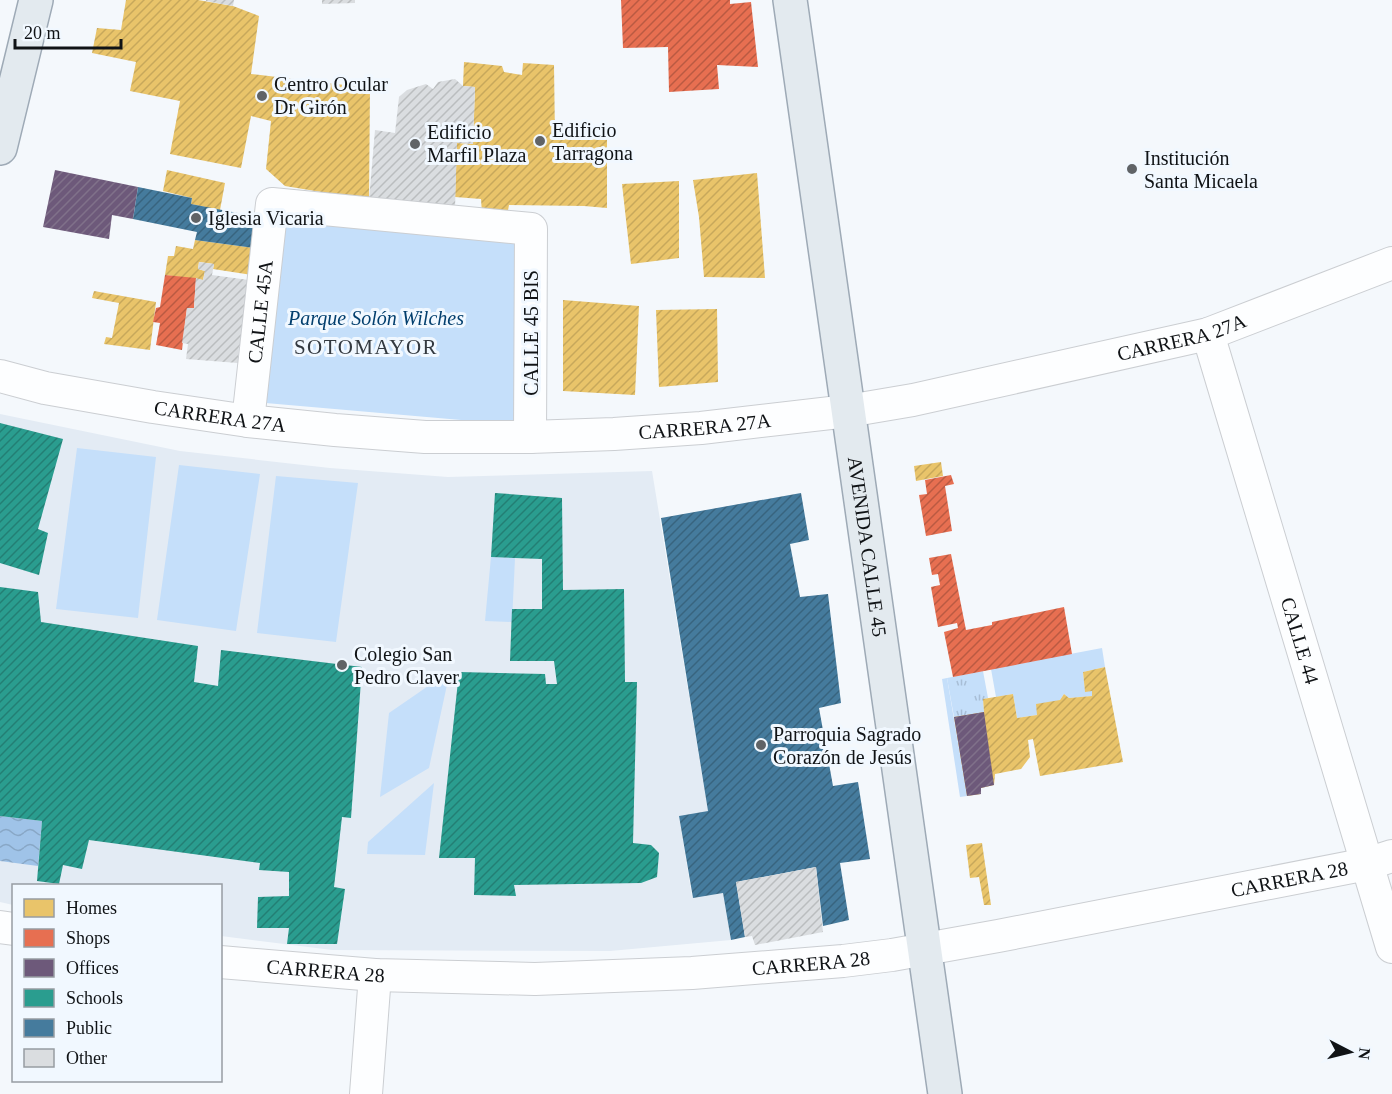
<svg xmlns="http://www.w3.org/2000/svg" width="1392" height="1094" viewBox="0 0 1392 1094" font-family="'Times New Roman',serif">
<defs>
<pattern id="grass-tufts" width="24" height="20" patternUnits="userSpaceOnUse" patternTransform="scale(1.5)"><rect width="24" height="20" fill="#c5dffa"/><path d="M3 7l-1-3M5 7V3M7 7l1-3M15 17l-1-3M17 17v-4M19 17l1-3" fill="none" stroke="#a8bed6"/></pattern>
<pattern id="water-waves" width="16" height="10" patternUnits="userSpaceOnUse" patternTransform="scale(1.5)"><rect width="16" height="10" fill="#9fc3e8"/><path d="M0 5q4-4 8 0t8 0" fill="none" stroke="#88a7c6"/></pattern>
<pattern id="homes-hatch" width="6" height="6" patternUnits="userSpaceOnUse" patternTransform="scale(1.5)"><rect width="6" height="6" fill="#e9c46a"/><path d="M-1 1l2-2M0 6l6-6M5 7l2-2" fill="none" stroke="#c7a85b"/></pattern>
<pattern id="shops-hatch" width="6" height="6" patternUnits="userSpaceOnUse" patternTransform="scale(1.5)"><rect width="6" height="6" fill="#e76f51"/><path d="M-1 1l2-2M0 6l6-6M5 7l2-2" fill="none" stroke="#ba5a42"/></pattern>
<pattern id="offices-hatch" width="6" height="6" patternUnits="userSpaceOnUse" patternTransform="scale(1.5)"><rect width="6" height="6" fill="#6d597a"/><path d="M-1 1l2-2M0 6l6-6M5 7l2-2" fill="none" stroke="#80718a"/></pattern>
<pattern id="schools-hatch" width="6" height="6" patternUnits="userSpaceOnUse" patternTransform="scale(1.5)"><rect width="6" height="6" fill="#2a9d8f"/><path d="M-1 1l2-2M0 6l6-6M5 7l2-2" fill="none" stroke="#237f74"/></pattern>
<pattern id="public-hatch" width="6" height="6" patternUnits="userSpaceOnUse" patternTransform="scale(1.5)"><rect width="6" height="6" fill="#457b9d"/><path d="M-1 1l2-2M0 6l6-6M5 7l2-2" fill="none" stroke="#38647f"/></pattern>
<pattern id="building-hatch" width="6" height="6" patternUnits="userSpaceOnUse" patternTransform="scale(1.5)"><rect width="6" height="6" fill="#dadde0"/><path d="M-1 1l2-2M0 6l6-6M5 7l2-2" fill="none" stroke="#babdbf"/></pattern>
</defs>
<rect width="100%" height="100%" fill="#f4f8fc"/>
<path fill="#e3ebf4" d="M0 414 180 451 330 468 448 477 652 471 708 811 679 816 692 897 723 893 731 940 610 951 332 950 221 936 220 886H14L13 905 0 902Z"/>
<path fill="url(#grass-tufts)" d="M983 671 988 698 983 699 984 712 954 717 947 678Z"/>
<path fill="#c5dffa" d="M277 212 525 238 520 425 254 402Z
M77 448 156 457 138 618 56 609Z
M179 465 260 474 236 631 157 620Z
M276 476 358 483 336 642 257 633Z
M491 557 515 558 512 622 485 621Z
M1102 648 1105 667 1083 672 1085 691H1092V696L1069 698 1064 694 1060 700 1037 715 1017 718 1013 694 996 697 991 669Z
M450 671 429 768 380 797 389 713Z
M947 678 967 796 960 797 942 679Z
M434 783 425 855 367 854 368 842Z"/>
<path fill="url(#water-waves)" d="M0 816 42 821 38 866 0 861Z"/>
<path fill="url(#homes-hatch)" d="M126 0H198L233 6 259 16 251 74 370 88 369 200 285 186 266 169 271 121 251 116 241 168 170 154 180 101 130 91 136 62 92 53 97 28 121 30Z
M464 62 502 66 504 72 522 75 523 63 554 65 555 138 607 134V208L584 206 509 205 507 216 482 213 481 199 455 197 457 143 473 144 475 87 463 86Z
M167 170 225 183 220 210 191 204 192 198 163 191Z
M757 173 765 278 704 277 699 217 693 180Z
M679 181V258L631 264 622 184Z
M195 240 254 248 252 275 213 269 214 264 199 262 198 269 205 271 203 280 165 275 168 256H174L176 246 193 249Z
M94 291 156 302 150 350 104 344 106 337 112 338 119 303 92 298Z
M563 300 639 306 635 395 563 391Z
M717 309 718 382 659 387 656 310Z
M941 462 943 476 916 481 914 466Z
M1105 667 1123 762 1040 776 1033 739 1028 740 1030 757 1021 769 995 774 994 785 981 788V794L967 796 954 717 984 712 983 699 1013 694 1017 718 1037 715 1036 704 1060 700 1064 694 1069 698 1092 696V691L1085 692 1083 672Z
M982 843 991 905H984L979 877 970 878 966 845Z"/>
<path fill="url(#shops-hatch)" d="M621 0H730V4L751 2 758 67 717 65 719 89 669 92 668 47 623 48Z
M165 275 196 278 194 308H187L182 350 156 345 160 323 153 322 156 308 160 307Z
M951 475 954 484 945 486 952 531 926 536 919 495 927 494 925 480Z
M951 554 966 630 992 625V622L1064 607 1072 654 953 677 944 632 958 628 957 623 938 627 931 587 940 585 938 574 932 575 929 558Z"/>
<path fill="url(#offices-hatch)" d="M55 170 138 187 133 219 112 215 109 239 43 227Z
M984 712 994 785 981 788V794L967 796 954 717Z"/>
<path fill="url(#schools-hatch)" d="M0 423 63 439 38 529 48 533 39 575 0 563Z
M495 493 562 498 563 590 624 589 625 682H637L633 843 651 845 659 853 657 877 641 883 514 885 516 896 474 895 475 858H439L459 672 545 674 546 684H557L554 661H510L512 609H542V559L491 557Z
M0 587 38 592 41 622 198 646 194 682 218 686 221 650 362 667 351 818 342 817 334 887 345 889 337 944H287L289 928H257L258 897 289 896V872L259 870 260 863 89 840 82 869 63 865 59 884 37 881 42 821 0 816Z"/>
<path fill="url(#public-hatch)" d="M138 187 192 198 191 204 259 217 254 248 195 240 197 232 133 219Z
M801 493 809 540 790 544 800 597 828 594 841 703 819 708 833 786 858 782 870 859 840 863 849 920 823 926 816 867 736 882 745 937 731 940 723 893 693 898 679 816 708 811 661 518Z"/>
<path fill="url(#building-hatch)" d="M206 0H234L233 6 206 1Z
M322 0H355V3L322 4Z
M455 79 463 86 475 87 473 144 457 143 455 208 369 200 375 130 395 133 399 97 407 90 426 84 433 89 438 82Z
M199 262 214 264 212 275 256 281 243 346H239L238 363 186 359 188 344 182 343 187 308H194L196 278 203 280 205 271 198 269Z
M816 867 823 932 755 945 752 936 745 937 736 882Z"/>
<g fill="none" stroke-linecap="round" stroke-linejoin="round">
<defs>
<g id="street">
<path id="s1" d="M1208 334 1392 947"/>
<path id="s2" d="M0 376 45 388 153 407 248 421 335 430 425 437H530L614 434 701 428 848 411 913 400 1208 334 1392 263"/>
<path id="s3" d="M248 421 272 204 531 229 530 437"/>
<path d="M0 927 14 929"/>
<path id="s4" d="M220 962 375 975 535 979 692 973 843 961 892 955 998 936 1367 864 1392 856"/>
<path d="M366 1094 375 975"/>
</g>
<g id="primary">
<path id="s5" d="M790 0 945 1094"/>
<path d="M0 148 36 0"/>
</g>
</defs>
<use href="#street" stroke="#cbced2" stroke-width="34"/>
<use href="#primary" stroke="#9eaab6" stroke-width="36"/>
<use href="#street" stroke="#fdfeff" stroke-width="32"/>
<use href="#primary" stroke="#e3eaef" stroke-width="33"/>
</g>
<g fill="#606366" stroke="#f1f8ff" stroke-width="2">
<circle cx="262" cy="96" r="6"/>
<circle cx="540" cy="141" r="6"/>
<circle cx="415" cy="144" r="6"/>
<circle cx="1132" cy="169" r="6"/>
<circle cx="196" cy="218" r="6"/>
<circle cx="342" cy="665" r="6"/>
<circle cx="761" cy="745" r="6"/>
</g>
<g text-anchor="middle" stroke-width="6" stroke-linejoin="round" paint-order="stroke">
<g font-size="20" fill="#101316" stroke="#f1f8ff" text-anchor="start">
<text x="274" y="91">Centro Ocular<tspan x="274" dy="23">Dr Girón</tspan></text>
<text x="552" y="137">Edificio<tspan x="552" dy="23">Tarragona</tspan></text>
<text x="427" y="139">Edificio<tspan x="427" dy="23">Marfil Plaza</tspan></text>
<text x="1144" y="165">Institución<tspan x="1144" dy="23">Santa Micaela</tspan></text>
<text x="208" y="225">Iglesia Vicaria</text>
<text x="354" y="661">Colegio San<tspan x="354" dy="23">Pedro Claver</tspan></text>
<text x="773" y="741">Parroquia Sagrado<tspan x="773" dy="23">Corazón de Jesús</tspan></text>
</g>
<g font-size="20" fill="#101316" stroke="#f1f8ff">
<text dy="7" stroke="none"><textPath href="#s3" startOffset="110">CALLE 45A</textPath></text>
<text transform="translate(531 333) rotate(-90)" y="7">CALLE 45 BIS</text>
<text dy="7" stroke="none"><textPath href="#s2" startOffset="1196">CARRERA 27A</textPath></text>
<text dy="7" stroke="none"><textPath href="#s2" startOffset="224">CARRERA 27A</textPath></text>
<text dy="7" stroke="none"><textPath href="#s2" startOffset="710">CARRERA 27A</textPath></text>
<text dy="7" stroke="none"><textPath href="#s5" startOffset="552">AVENIDA CALLE 45</textPath></text>
<text dy="7" stroke="none"><textPath href="#s1" startOffset="320">CALLE 44</textPath></text>
<text dy="7" stroke="none"><textPath href="#s4" startOffset="1078">CARRERA 28</textPath></text>
<text dy="7" stroke="none"><textPath href="#s4" startOffset="592">CARRERA 28</textPath></text>
<text dy="7" stroke="none"><textPath href="#s4" startOffset="106">CARRERA 28</textPath></text>
</g>
<g font-size="20" font-style="italic" fill="#033f6e" stroke="#f1f8ff">
<text x="376" y="325">Parque Solón Wilches</text>
</g>
<g font-size="21" letter-spacing="1.5" fill="#333940" stroke="#f1f8ff">
<text x="366" y="354">SOTOMAYOR</text>
</g>
</g>
<rect x="12" y="884" width="210" height="198" fill="#f1f8ff" stroke="#979ca2" stroke-width="1.5"/>
<rect x="24" y="899" width="30" height="18" fill="#e9c46a" stroke="#979ca2" stroke-width="1.5"/>
<text x="66" y="914" font-size="18" fill="#101316">Homes</text>
<rect x="24" y="929" width="30" height="18" fill="#e76f51" stroke="#979ca2" stroke-width="1.5"/>
<text x="66" y="944" font-size="18" fill="#101316">Shops</text>
<rect x="24" y="959" width="30" height="18" fill="#6d597a" stroke="#979ca2" stroke-width="1.5"/>
<text x="66" y="974" font-size="18" fill="#101316">Offices</text>
<rect x="24" y="989" width="30" height="18" fill="#2a9d8f" stroke="#979ca2" stroke-width="1.5"/>
<text x="66" y="1004" font-size="18" fill="#101316">Schools</text>
<rect x="24" y="1019" width="30" height="18" fill="#457b9d" stroke="#979ca2" stroke-width="1.5"/>
<text x="66" y="1034" font-size="18" fill="#101316">Public</text>
<rect x="24" y="1049" width="30" height="18" fill="#dadde0" stroke="#979ca2" stroke-width="1.5"/>
<text x="66" y="1064" font-size="18" fill="#101316">Other</text>
<g transform="translate(1350 1052) rotate(97)" stroke="#f1f8ff" stroke-width="4.5" paint-order="stroke">
<path d="M0-4.5L10 22L0 15L-10 22Z" fill="#101316"/>
<text y="-9" font-size="16" font-weight="bold" text-anchor="middle" fill="#101316">N</text>
</g>
<path d="M15 39v9h106v-9" fill="none" stroke="#101316" stroke-width="3"/>
<text x="24" y="39" font-size="18" fill="#101316" stroke="#f1f8ff" stroke-width="4.5" paint-order="stroke">20 m</text>
</svg>
